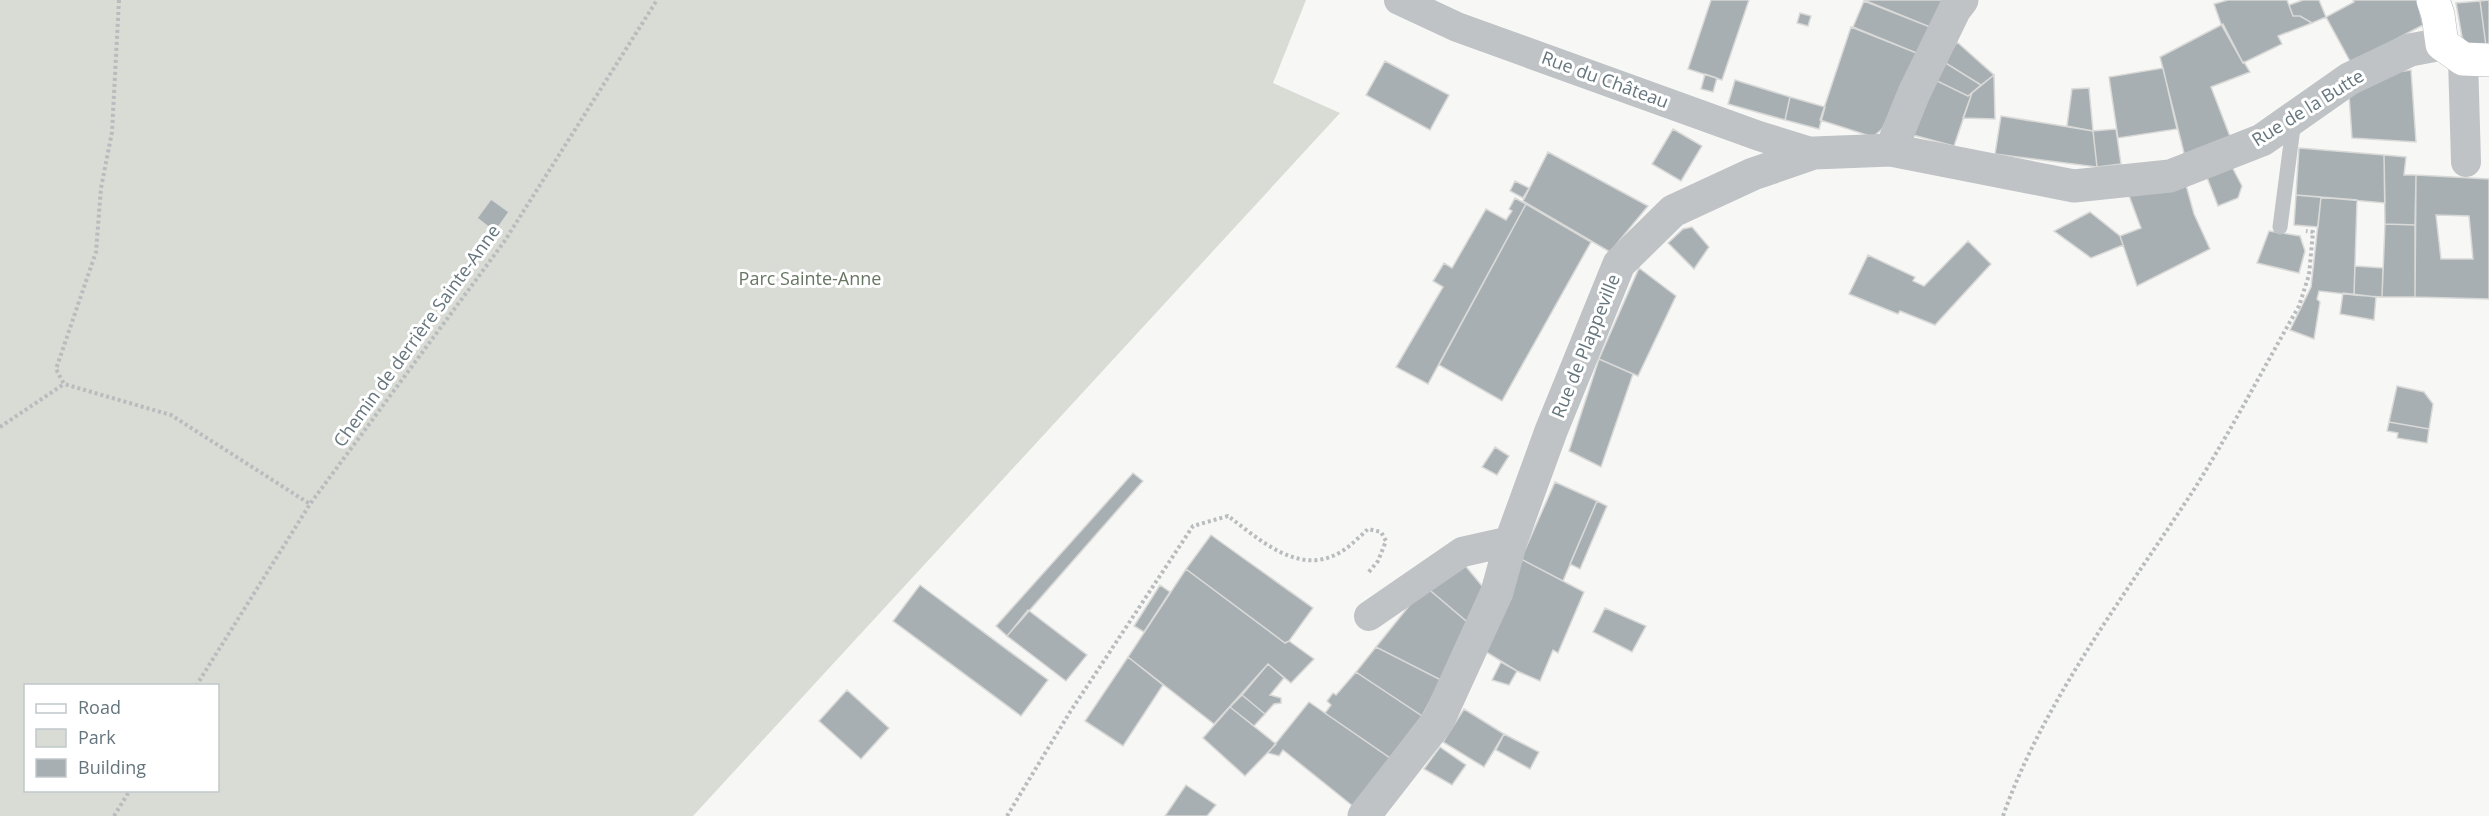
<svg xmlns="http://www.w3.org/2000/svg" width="2489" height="816" viewBox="0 0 2489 816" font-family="'Open Sans',sans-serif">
<rect width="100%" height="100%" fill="#f7f7f5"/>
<path fill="#d8dcd4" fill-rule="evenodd" d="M0 0H1306L1273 83 1340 113 693 816H0ZM26 686H218V790H26Z"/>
<path fill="#a7afb3" stroke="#d9d9d7" stroke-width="1.5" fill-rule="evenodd" d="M1711 0H1749L1722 80 1688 69Z
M1864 0H1944L1930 27Z
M2228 0H2287L2293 16H2300L2312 23 2278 36 2282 44 2243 63 2221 24 2214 4Z
M2303 0H2319L2326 17 2312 23 2300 16H2293L2289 5Z
M2353 0H2417L2423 25 2351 63 2326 17 2354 2Z
M2489 0V46H2486L2480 1Z
M1864 1 1930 27 1919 54 1853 27Z
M2480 1 2486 46 2466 43 2462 37 2456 3Z
M1800 13 1811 16 1808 26 1797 23Z
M2223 24 2243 63 2244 62 2250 72 2211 87 2231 139 2185 157 2160 57Z
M1851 27 1919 54 1882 129 1873 137 1820 120Z
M1957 42 1994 75 1981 85 1944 62Z
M1385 61 1449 95 1430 130 1366 95Z
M1944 62 1981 85 1968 96 1933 79Z
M2163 68 2177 129 2118 138 2109 77Z
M2411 70 2416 142 2352 138 2349 95 2384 74Z
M1705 74 1717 78 1713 92 1701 89Z
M1994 75 1995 119 1963 118 1972 93Z
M1933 79 1968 96 1972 93 1954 146 1913 135Z
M1735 80 1790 97 1785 120 1728 104Z
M2089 88 2093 131 2067 126 2072 89Z
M1790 97 1825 107 1819 129 1785 120Z
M2001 116 2093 131 2097 167 1995 154Z
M1673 129 1702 146 1681 181 1652 164Z
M2116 129 2121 164 2097 167 2093 131Z
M2299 148 2384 155 2385 203 2296 195Z
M1548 152 1648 206 1610 252 1523 201Z
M2384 155 2406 157 2404 175H2416L2415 225 2385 224Z
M2231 165 2242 186 2238 198 2218 206 2206 175Z
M2416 175 2489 179V299L2415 297ZM2436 215 2469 216 2473 259H2441Z
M1515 181 1529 188 1523 198 1510 191Z
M2186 185 2194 214 2210 249 2137 286 2120 236 2141 228 2128 193Z
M2296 195 2321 197 2318 227 2294 225Z
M2321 197 2357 200 2354 295 2319 291 2317 299 2320 302 2314 339 2290 330 2311 287Z
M1515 198 1526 204 1428 384 1396 367 1443 287 1433 281 1444 263 1452 268 1486 209 1506 220 1512 211 1509 209Z
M491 199 509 212 495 232 477 218Z
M1526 204 1591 242 1502 401 1439 365Z
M2090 212 2120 236 2123 245 2091 258 2054 231Z
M2385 224 2415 225V297H2382Z
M1692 227 1709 247 1694 269 1668 243 1683 229Z
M2269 231 2300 236 2305 251 2299 273 2257 263Z
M1968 241 1991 264 1935 325 1900 311 1898 314 1849 294 1868 255 1915 277 1913 281 1924 286Z
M2355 266 2383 268 2382 297 2354 295Z
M1639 268 1676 296 1638 376 1599 359Z
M2343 293 2376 297 2374 320 2340 314Z
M1599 359 1633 374 1601 467 1569 451Z
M2397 386 2424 392 2433 404 2429 429 2389 422Z
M2389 422 2429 429 2427 443 2397 438 2398 433 2387 431Z
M1495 447 1509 456 1497 475 1482 467Z
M1133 473 1143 481 1007 636 996 626Z
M1555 482 1597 501 1563 581 1521 559Z
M1597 501 1607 506 1580 569 1570 564Z
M1211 535 1313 608 1289 641 1285 643 1186 569Z
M1521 559 1584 592 1558 653 1553 650 1540 681 1517 671 1483 650Z
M1463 563 1488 593 1472 626 1425 586Z
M1186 569 1285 643 1289 641 1314 659 1291 683 1268 664 1214 724 1128 657Z
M920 585 1048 680 1021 716 893 621Z
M1160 585 1170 592 1144 632 1134 626Z
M1425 586 1472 626 1441 680 1376 647Z
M1605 608 1646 626 1632 652 1593 632Z
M1028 610 1087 655 1066 681 1007 636Z
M1376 647 1441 680 1422 716 1356 672Z
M1128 657 1163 685 1123 746 1085 721Z
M1501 662 1517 671 1509 685 1492 680Z
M1268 664 1284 678 1270 695 1281 698V703L1274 704 1265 714 1242 695Z
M1356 672 1422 716 1390 758 1325 713 1331 705 1327 701 1333 693 1336 695Z
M847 690 889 728 861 759 819 721Z
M1242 695 1265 714 1254 726 1230 707Z
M1309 702 1390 758 1354 807 1283 750 1279 756 1268 753Z
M1230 707 1276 744 1245 776 1203 738Z
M1464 709 1504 734 1484 767 1443 742Z
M1504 734 1539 752 1530 769 1496 750Z
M1440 747 1466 765 1452 785 1424 769Z
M1186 785 1216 805 1207 816H1165Z"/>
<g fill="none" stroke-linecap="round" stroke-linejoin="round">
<defs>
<path id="secondary" d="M2433 0 2438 15 2442 44 2463 59 2489 60"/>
</defs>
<use href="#secondary" stroke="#b1b7bb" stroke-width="34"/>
<path stroke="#b9bcbe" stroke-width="4" stroke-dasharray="3 3" stroke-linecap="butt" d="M119 0 112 132 101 188 96 252 56 369 64 384 171 415 310 504
M0 427 64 384
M196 686 310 504 504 242 657 0
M114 816 130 790
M1007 816 1070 712 1193 526 1228 516C1259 539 1298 576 1339 553 1350 547 1359 537 1368 529L1381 532 1386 541 1378 561 1368 573
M2003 816C2043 702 2127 592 2193 491 2231 431 2264 367 2299 306L2309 275 2313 232 2306 231"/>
<path stroke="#bfc3c6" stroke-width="15" d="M2280 227 2294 120"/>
<path stroke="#bfc3c6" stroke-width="30" d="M1399 0 1457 27 1759 136 1814 153
M2463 59 2466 162
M1369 616 1462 552 1511 541"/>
<path stroke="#bfc3c6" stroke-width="33" d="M1891 150 1914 93 1955 9 1962 0
M1364 816 1438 721 1497 592 1511 541 1551 431 1619 264 1673 211 1753 174 1814 153 1891 150 2074 186 2170 176 2262 140 2349 79 2410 50 2442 44"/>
<use href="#secondary" stroke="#fff" stroke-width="33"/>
</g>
<g text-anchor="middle" stroke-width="6" stroke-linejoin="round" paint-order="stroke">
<g font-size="18" fill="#65757d" stroke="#fff">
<text transform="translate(1605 80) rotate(20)" y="6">Rue du Château</text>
<text transform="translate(2308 108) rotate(-32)" y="6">Rue de la Butte</text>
<text transform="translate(417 336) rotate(-54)" y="6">Chemin de derrière Sainte-Anne</text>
<text transform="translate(1586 346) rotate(-68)" y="6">Rue de Plappeville</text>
</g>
<g font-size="18" fill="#687663" stroke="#fff">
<text x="810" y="285">Parc Sainte-Anne</text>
</g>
</g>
<rect x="24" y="684" width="195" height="108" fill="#ffffff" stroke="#c1c8cb" stroke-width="1.5"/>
<rect x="36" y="704" width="30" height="9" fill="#ffffff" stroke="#c1c8cb" stroke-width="1.5"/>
<text x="78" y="714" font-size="18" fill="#65757d">Road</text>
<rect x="36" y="729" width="30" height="18" fill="#d8dcd4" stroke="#c1c8cb" stroke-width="1.5"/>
<text x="78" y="744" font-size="18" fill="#65757d">Park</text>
<rect x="36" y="759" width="30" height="18" fill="#a7afb3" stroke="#c1c8cb" stroke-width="1.5"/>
<text x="78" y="774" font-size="18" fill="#65757d">Building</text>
</svg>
